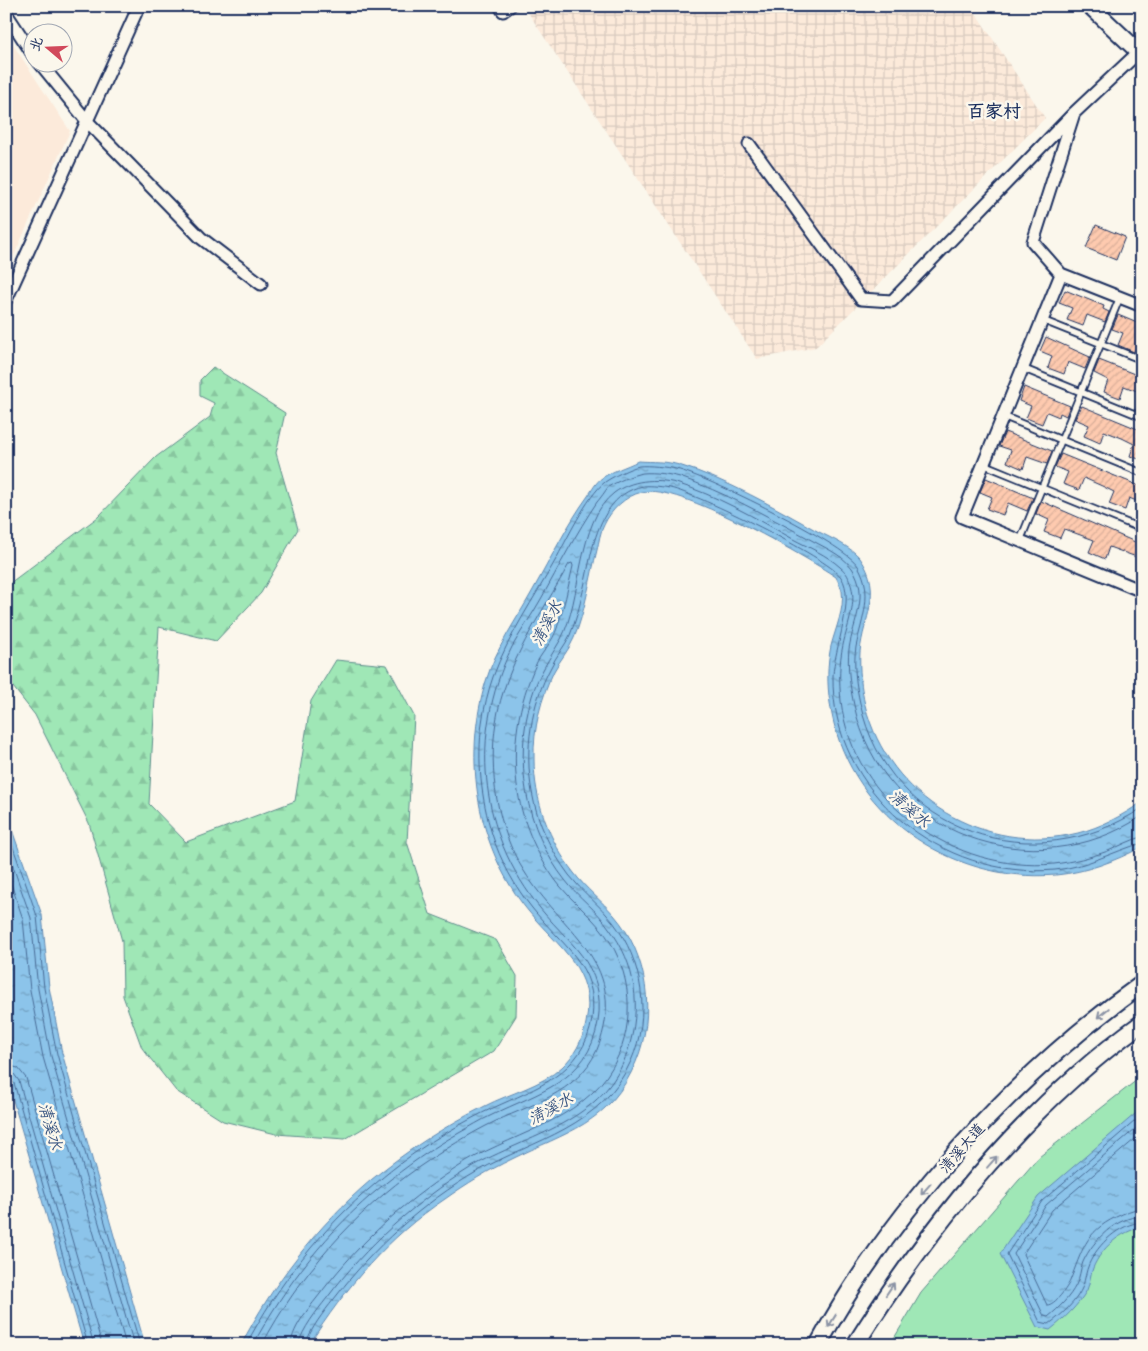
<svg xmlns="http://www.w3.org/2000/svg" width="1148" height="1351" viewBox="0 0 1148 1351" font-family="'Playpen Sans','LXGW WenKai TC',sans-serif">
<defs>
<pattern id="industrial-grid" width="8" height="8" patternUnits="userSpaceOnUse" patternTransform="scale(1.25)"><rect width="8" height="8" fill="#fceada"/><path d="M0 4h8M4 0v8" fill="none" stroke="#d7c9be"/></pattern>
<pattern id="forest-firs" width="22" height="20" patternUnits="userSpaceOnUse" patternTransform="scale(1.25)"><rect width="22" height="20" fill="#9fe7b6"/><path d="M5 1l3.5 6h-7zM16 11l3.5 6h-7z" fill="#88c69f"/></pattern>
<pattern id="water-ripples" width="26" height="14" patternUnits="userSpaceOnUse" patternTransform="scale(1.25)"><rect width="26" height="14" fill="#8cc4ea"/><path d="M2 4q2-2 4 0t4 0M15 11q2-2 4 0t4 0" fill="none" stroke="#72a0c1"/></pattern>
<pattern id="building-hatch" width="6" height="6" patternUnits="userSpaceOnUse" patternTransform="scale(1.25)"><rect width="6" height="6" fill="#fecaaf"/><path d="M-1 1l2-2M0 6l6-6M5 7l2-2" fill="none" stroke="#d9ae99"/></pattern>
</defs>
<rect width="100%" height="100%" fill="#fbf7ec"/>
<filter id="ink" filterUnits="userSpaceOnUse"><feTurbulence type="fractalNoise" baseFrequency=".02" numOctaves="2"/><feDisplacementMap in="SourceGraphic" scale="10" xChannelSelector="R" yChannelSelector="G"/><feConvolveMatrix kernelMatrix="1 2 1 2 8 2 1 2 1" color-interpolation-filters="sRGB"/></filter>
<g filter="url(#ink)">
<path fill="#fceada" d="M6 34 70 131 6 273Z"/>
<path fill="url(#industrial-grid)" d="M542 6H971L1045 118 816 347 757 359 529 14Z"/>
<path fill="#9fe7b6" stroke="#5d8b8a" d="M1142 1076V1345H890L921 1293 1039 1157Z"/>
<path fill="url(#forest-firs)" stroke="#5d8b8a" d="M213 367 285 413 276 453 298 529 261 593 216 641 159 627 149 804 186 842 295 801 311 701 336 660 387 665 414 716 407 842 430 914 496 940 517 976 516 1016 494 1051 345 1139 276 1134 223 1121 176 1091 142 1048 123 996 122 941 89 823 35 715 6 678V586L98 517 156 457 210 417 214 403 200 396V380Z"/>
<path fill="url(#water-ripples)" stroke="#5f88b2" d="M638 461C651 462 667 461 679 465 728 480 774 507 819 532 831 538 851 547 860 558 884 592 863 618 860 652 859 669 861 688 865 705 888 798 985 856 1078 833 1101 827 1122 816 1142 802V847C1115 861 1087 872 1056 875 950 884 845 812 830 703 827 685 827 664 831 646 835 630 845 608 842 591 841 587 838 581 836 577 803 555 678 483 642 492 625 496 611 510 604 525 600 532 599 542 597 550 590 577 585 613 574 638 569 650 560 660 554 671 541 698 533 729 534 759 534 800 549 841 574 873 586 889 602 901 614 915 648 954 656 1015 636 1062 610 1124 566 1132 512 1159 489 1170 466 1184 445 1199 389 1236 345 1288 309 1345H241C273 1283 317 1226 371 1180 406 1151 445 1126 485 1106 510 1093 541 1086 562 1067 574 1056 583 1040 586 1023 597 971 558 947 529 912 477 849 462 759 486 681 496 648 517 619 533 590 551 558 567 525 588 496 592 490 596 482 602 478 612 471 626 467 638 461Z
M6 813 42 915 49 987 62 1053 145 1345H84L6 1076Z
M1142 1108V1227C1120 1232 1102 1247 1093 1268 1090 1275 1090 1283 1087 1290 1078 1306 1064 1319 1050 1330L1037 1327 1000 1254 1038 1197Z"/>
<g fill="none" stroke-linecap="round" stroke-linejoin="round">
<path stroke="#486b96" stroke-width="1" d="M6 827 37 916 44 988 57 1054 140 1345
M6 846 31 918 38 989 51 1056 134 1345
M6 869 23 919 30 990 43 1057 126 1345
M6 1065 18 1068 26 1078 102 1345
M6 1072 14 1074 19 1081 94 1345
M6 1079 14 1083 88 1345
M1142 1115 1042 1201 1007 1254 1040 1322 1049 1324C1062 1315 1077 1301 1083 1286 1085 1279 1086 1271 1089 1264 1098 1244 1119 1224 1142 1222
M1142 1123 1046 1205 1014 1254 1044 1316 1048 1317C1059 1308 1070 1297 1076 1285 1080 1278 1080 1269 1083 1262 1093 1240 1116 1217 1142 1216
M1142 1133 1052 1210 1023 1254 1047 1305C1055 1305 1067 1288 1070 1281 1082 1251 1085 1232 1116 1217 1125 1213 1132 1209 1142 1208
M246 1345C278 1284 322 1228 375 1184 398 1164 424 1145 451 1130 465 1122 479 1114 493 1108 536 1088 584 1073 592 1019 599 965 561 945 532 908 515 887 500 860 492 834 481 798 477 761 482 723 484 708 488 691 493 677 508 636 534 599 555 561 566 541 587 496 605 482 612 477 630 468 639 466 648 465 667 467 676 469 706 476 844 543 858 566 874 593 862 618 856 647 853 665 856 685 860 703 888 833 1035 881 1142 808
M253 1345C285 1285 329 1229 382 1186 406 1167 432 1148 459 1133 470 1127 481 1120 492 1115 538 1092 588 1082 598 1022 607 963 566 943 536 903 521 883 508 861 500 838 486 801 482 757 489 718 493 694 501 669 512 647 521 631 532 615 541 599 559 567 576 533 597 502 599 500 607 489 608 487 616 482 634 474 643 473 653 472 669 474 680 477 724 492 765 515 806 537 821 546 842 554 852 568 870 595 853 621 849 649 847 667 850 687 854 705 882 835 1034 889 1142 816
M262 1345C299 1275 355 1212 419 1167 444 1150 469 1134 496 1121 537 1102 584 1090 600 1042 627 960 561 931 524 871 497 829 488 771 496 722 505 664 541 615 569 564L572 563 573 566C568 587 564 608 557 628 553 641 543 651 537 662 518 703 511 748 518 792 523 825 539 860 560 886 572 901 588 913 601 929 629 963 636 1014 619 1054 592 1119 519 1130 466 1162 411 1196 362 1239 323 1290 312 1305 292 1326 291 1345
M298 1345C303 1328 316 1312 327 1298 366 1246 415 1202 470 1168 528 1134 605 1123 628 1050 642 1008 636 964 609 928 597 910 578 897 565 880 525 829 513 759 532 696 538 675 550 658 561 639 582 600 577 521 614 493 631 480 655 478 676 483 716 495 756 518 793 539 808 547 827 555 840 567 846 572 848 575 850 582 858 602 847 626 843 645 839 663 839 682 841 701 853 803 955 873 1054 864 1072 862 1091 857 1108 851 1120 846 1130 840 1142 837
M305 1345C311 1328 323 1313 334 1299 373 1248 422 1203 478 1171 535 1139 602 1127 631 1061 651 1016 643 961 613 922 600 905 582 892 569 875 551 851 537 822 532 792 524 750 531 704 551 667 556 656 565 646 570 635 581 609 586 574 593 546 600 520 613 492 643 486 650 485 663 487 670 488 698 494 827 557 841 577 856 599 834 648 833 676 831 792 942 880 1055 870 1086 867 1112 852 1142 843"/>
</g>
<path fill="url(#building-hatch)" stroke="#1b2f5e" d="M1096 225 1125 237 1116 260 1086 248Z
M1065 290 1104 306 1103 309 1109 312 1105 322 1087 315 1083 326 1067 320 1072 308 1059 303Z
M1118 315 1142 325V341L1139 340 1134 352 1118 345 1123 333 1112 329Z
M1046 337 1090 357 1085 369 1068 362 1064 374 1048 368 1052 356 1040 351Z
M1099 360 1142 377V393L1124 386 1120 398 1104 392 1108 380 1094 373Z
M1024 387 1070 406 1066 416 1060 413 1059 417 1047 412 1042 424 1026 418 1031 406 1019 401Z
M1082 406 1140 430 1142 427V460L1130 456 1134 444 1122 438 1104 431 1100 443 1084 436 1089 425 1075 419Z
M1005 432 1052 451 1047 464 1027 457 1023 469 1007 462 1011 450 999 446Z
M1061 454 1142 487V503L1129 498 1125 510 1109 504 1114 492 1102 486 1084 478 1079 490 1063 484 1068 472 1055 467Z
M986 478 1033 498 1027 511 1008 503 1003 515 987 509 992 497 980 492Z
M1041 501 1142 545V559L1109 547 1105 559 1089 552 1094 540 1064 529 1060 538 1044 532 1049 520 1036 514Z"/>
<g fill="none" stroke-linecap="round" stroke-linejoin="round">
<defs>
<path id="service" d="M1042 320 1142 360
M1022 368 1142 417
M1003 416 1142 473
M983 464 1142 529
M1020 541 1120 297"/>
<path id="minor" d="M500 6 503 11 510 6
M6 13 32 53
M39 62 87 121 201 238 261 284
M1074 113 1033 242 1061 274 962 517 1142 591
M749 144 861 299 892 301 1074 113 1142 49
M1061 274 1142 306
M6 300 139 6"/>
<path id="tertiary" d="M1090 6 1142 55"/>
<path id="secondary" d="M818 1345C893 1208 1015 1074 1142 984
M855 1345C931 1224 1025 1107 1142 1023"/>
</defs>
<use href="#service" stroke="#1b2f5e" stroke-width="9"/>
<use href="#minor" stroke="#1b2f5e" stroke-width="15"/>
<use href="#tertiary" stroke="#1b2f5e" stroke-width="19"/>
<use href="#secondary" stroke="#1b2f5e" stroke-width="20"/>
<use href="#service" stroke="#fbf7ec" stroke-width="5.5"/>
<use href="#minor" stroke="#fbf7ec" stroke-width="11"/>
<use href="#tertiary" stroke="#fbf7ec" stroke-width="15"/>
<use href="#secondary" stroke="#fbf7ec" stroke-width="16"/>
</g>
<defs><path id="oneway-shaft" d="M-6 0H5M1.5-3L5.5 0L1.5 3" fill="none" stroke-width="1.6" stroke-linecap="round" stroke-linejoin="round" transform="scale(1.25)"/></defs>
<g stroke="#8b93a5">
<use href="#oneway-shaft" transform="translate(1103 1013) rotate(140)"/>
<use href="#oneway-shaft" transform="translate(992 1162) rotate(-49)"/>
<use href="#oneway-shaft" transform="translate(926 1189) rotate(131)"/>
<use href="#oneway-shaft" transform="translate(890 1289) rotate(-56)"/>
<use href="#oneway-shaft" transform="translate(832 1321) rotate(122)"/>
</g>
</g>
<g text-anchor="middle" stroke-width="5" stroke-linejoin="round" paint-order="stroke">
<g font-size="15" fill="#1b2f5e" stroke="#fbf7ec">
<text transform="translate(962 1148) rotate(-49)" y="5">清溪大道</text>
</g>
<g font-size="16" font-style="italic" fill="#375481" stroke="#fbf7ec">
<text transform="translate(546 623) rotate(-63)" y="6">清溪水</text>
<text transform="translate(910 808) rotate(41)" y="6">清溪水</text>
<text transform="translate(550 1108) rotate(-29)" y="6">清溪水</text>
<text transform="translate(51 1126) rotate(74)" y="6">清溪水</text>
</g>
<g font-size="18" font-weight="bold" fill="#1b2f5e" stroke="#fbf7ec">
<text x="994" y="117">百家村</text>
</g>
</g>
<rect width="1148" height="1351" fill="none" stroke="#fbf7ec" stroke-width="25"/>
<rect x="12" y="12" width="1123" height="1326" fill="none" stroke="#1b2f5e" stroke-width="2" filter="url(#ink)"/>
<g transform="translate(48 48) rotate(289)"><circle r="24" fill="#fbf7ec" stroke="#a1a7b3"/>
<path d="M0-4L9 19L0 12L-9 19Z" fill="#d1495b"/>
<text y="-8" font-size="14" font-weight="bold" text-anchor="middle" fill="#1b2f5e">北</text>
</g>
</svg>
